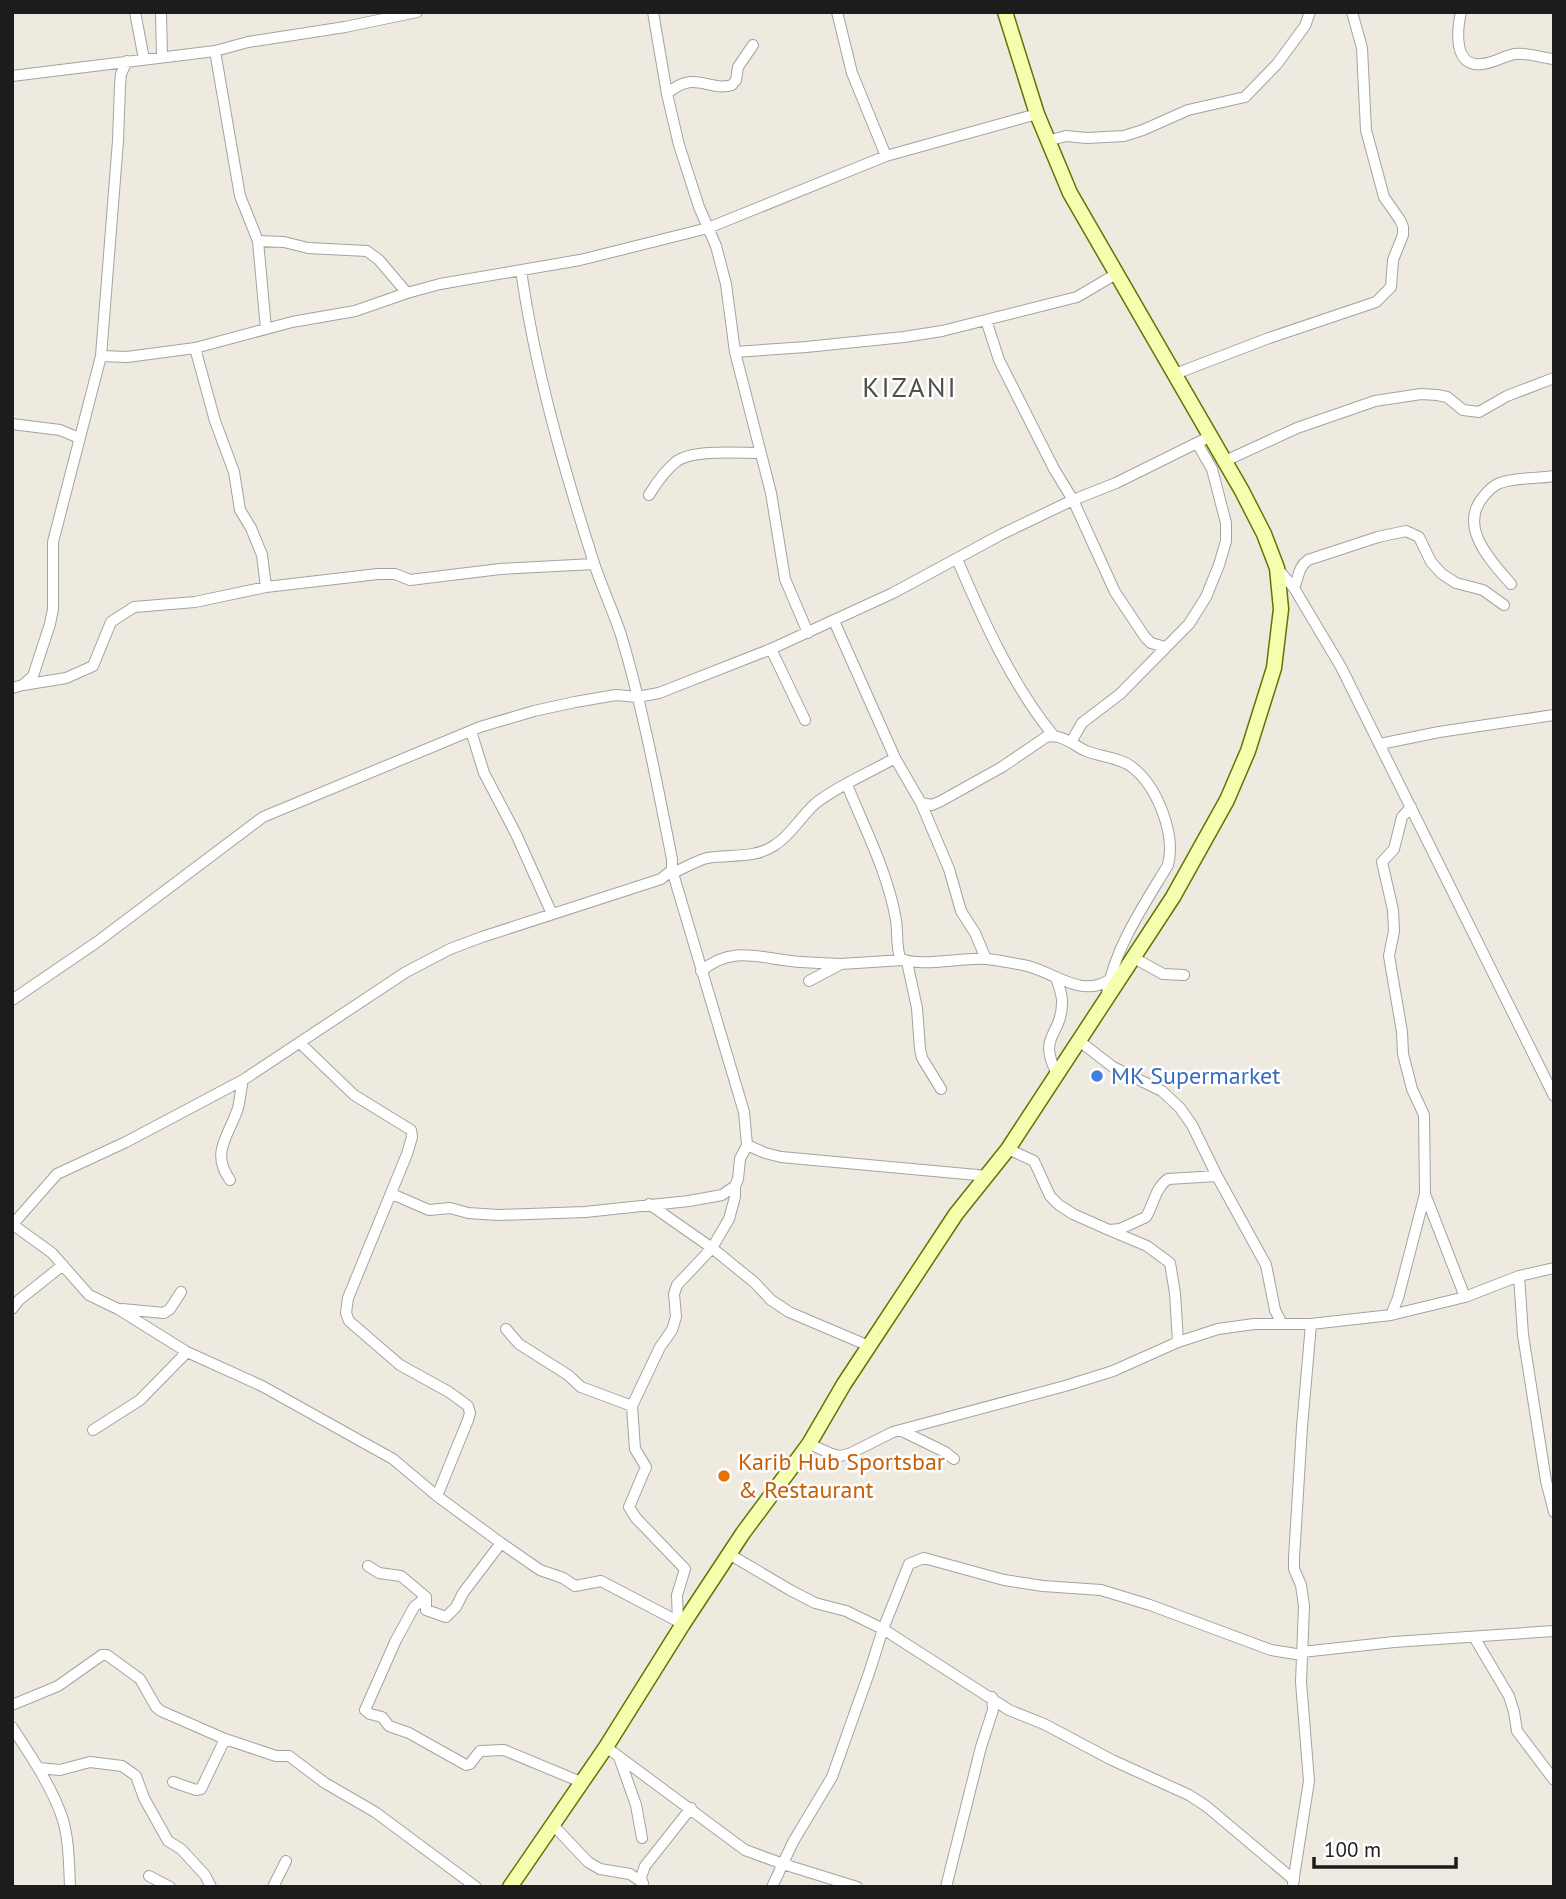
<svg xmlns="http://www.w3.org/2000/svg" width="1566" height="1899" viewBox="0 0 1566 1899" font-family="'PT Sans',sans-serif">
<rect width="100%" height="100%" fill="#eeeae0"/>
<g fill="none" stroke-linecap="round" stroke-linejoin="round">
<defs>
<path id="street" d="M135 12 144 59
M161 12 162 57
M653 12 667 94
M837 12 852 73 886 156
M1461 12C1457 30 1453 68 1482 64 1493 63 1504 56 1515 54 1527 52 1541 58 1554 59
M753 45 738 67 736 80 732 85C708 92 694 69 667 94L679 145 699 207 716 246 726 284 735 352 771 493 785 579 808 633
M215 51 240 196 258 241 266 329
M12 76 215 51 248 42 345 27 417 12
M1047 141 1066 136 1087 138 1124 136 1143 130 1188 110 1245 97 1277 64 1305 26 1310 12
M258 241 284 242 308 248 367 251 379 260 407 293
M986 320 999 360 1054 469 1073 500 1115 592 1145 637 1151 643 1165 647
M195 348 215 421 234 472 240 510 251 528 262 555 266 587
M735 352 806 347 904 337 942 331 1077 297 1116 274
M101 356 127 357 195 348 292 322 355 311 407 293 440 284 580 260 708 228 886 156 1037 114
M1175 374 1269 338 1376 302 1391 287 1393 260 1403 235V227L1400 220 1384 197 1366 130 1362 48 1352 12
M12 424 60 430 79 438
M1225 461 1297 428 1375 401 1421 394 1437 395 1447 397 1463 410 1479 412 1507 396 1554 378
M649 495C657 482 665 470 677 461 694 449 739 453 760 453
M957 559C983 620 1011 683 1053 735
M1277 568 1294 588 1341 667 1554 1096
M1511 584C1491 561 1457 526 1484 496 1488 491 1494 485 1500 483 1516 477 1537 479 1554 476
M1294 588C1299 577 1298 567 1308 560L1378 537 1406 531 1419 537 1431 562 1442 574 1456 583 1483 590 1504 605
M834 621 895 758 921 803 949 869 961 911 975 933 986 959
M771 649 805 720
M23 685 66 678 93 666 111 622 134 607 195 602 266 587 378 574H395L410 580 500 569 594 564
M12 688 23 685 33 676 50 624 53 609V542L101 356 118 141 120 85 121 74 127 61
M471 731 484 773 516 834 552 914
M1071 742 1082 723 1120 694 1189 624 1206 597 1219 565 1226 541V523L1212 469 1197 443
M1380 744 1439 732 1554 715
M847 785C865 829 888 873 896 920 898 933 896 945 900 958 918 968 962 957 986 959 998 960 1011 963 1023 965 1052 970 1080 999 1109 980
M921 803 932 805 941 801 1002 767 1046 737C1061 733 1073 745 1086 751 1101 757 1119 757 1132 767 1157 786 1176 834 1168 865 1144 905 1115 947 1107 993
M1411 807 1402 817 1394 849 1382 862 1393 910 1394 931 1389 956 1402 1032 1403 1054 1412 1089 1424 1115 1425 1194 1465 1297
M673 873C684 868 696 861 707 858 730 854 755 859 775 845 791 835 801 816 816 803 839 785 869 773 895 758
M1134 958 1163 974 1184 975
M907 962 917 1008 920 1049 922 1058 941 1089
M701 971C732 946 756 957 791 961 808 963 824 963 841 964
M1056 977C1058 985 1063 995 1062 1004 1061 1037 1037 1035 1057 1074
M809 981 841 964 903 960
M12 1000 97 942 263 817 480 727 534 711 575 702 616 695 637 697 659 693 771 649 893 593 1002 534 1073 500 1116 483 1211 436
M1078 1040 1113 1067 1162 1091 1180 1108 1192 1125 1217 1176 1266 1265 1275 1310 1282 1324
M300 1043 354 1095 411 1130 412 1137 407 1154 348 1298 346 1313 349 1321 400 1365 449 1392 468 1406 470 1413 468 1420 437 1496
M747 1145 765 1153 781 1157 988 1176
M1008 1149 1034 1161 1050 1196 1059 1205 1073 1214 1109 1230 1120 1229 1146 1217C1154 1204 1155 1188 1168 1179L1217 1176
M230 1180C210 1152 229 1136 238 1108 240 1099 241 1089 243 1080
M392 1194 429 1210 450 1208 468 1213 498 1215 585 1212 689 1201 722 1195 735 1186 738 1179 740 1159 747 1145 744 1112 672 870
M649 1204 712 1248 754 1282 771 1300 789 1312 869 1346
M12 1224 52 1253 89 1295 118 1309 187 1352 262 1386 393 1459 437 1496 501 1543 540 1570 563 1578 575 1586 601 1581 683 1624
M13 1224 57 1174 126 1142 243 1080 406 972 450 949 482 937 661 879 672 870V859C657 784 643 708 621 635 613 610 601 586 593 560 563 466 535 369 521 270
M1109 1230 1147 1246 1170 1263 1175 1293 1178 1342
M1519 1276 1523 1335 1546 1481 1554 1512
M12 1309 19 1300 63 1265
M122 1309 164 1313 170 1309 181 1292
M1391 1315 1398 1298 1425 1194
M506 1329 519 1344 568 1375 581 1387 632 1406
M93 1430 140 1400 187 1352
M900 1430 945 1452 954 1459
M809 1444 832 1454 840 1456 849 1454 893 1432 1065 1386 1113 1371 1178 1342 1218 1329 1254 1324H1311L1391 1315 1465 1297 1519 1276 1554 1268
M729 1554 790 1590 815 1603 846 1611 883 1629 1009 1710 1044 1724 1112 1760 1189 1795 1206 1806 1294 1880
M368 1566 379 1573 401 1576 426 1597V1610L446 1617 456 1607 463 1593 501 1543
M426 1597 414 1607 396 1640 365 1710 370 1714 382 1717 389 1726 409 1733 466 1765 470 1764 480 1751 504 1750 581 1782
M678 1622 677 1595 685 1569 636 1518 629 1507 646 1467 635 1449 632 1406 660 1347 672 1330 676 1317 674 1294 677 1285 712 1248 729 1219 735 1197V1186
M1474 1637 1509 1696 1514 1712 1517 1731 1554 1780
M1302 1652 1394 1642 1554 1631
M12 1705 58 1686 102 1655H107L140 1679 156 1707 161 1711 225 1739 276 1756H289L325 1783 375 1812 476 1887
M12 1727C30 1755 51 1785 62 1817 69 1838 69 1864 70 1887
M606 1747 745 1850 783 1864 857 1887
M619 1757 636 1805 642 1838
M38 1768 60 1770 90 1762 122 1766 132 1773 136 1776 144 1798 168 1841 181 1849 205 1875 211 1887
M173 1782 196 1790 201 1789 225 1739
M554 1826 588 1862 600 1869 630 1874 643 1883
M149 1876 170 1887
M1293 1883 1309 1781 1301 1682 1304 1606 1301 1585 1294 1569V1558L1302 1427 1311 1324
M643 1886 641 1877 645 1866 691 1808
M273 1887 286 1861
M772 1887 793 1842 832 1777 869 1673 883 1629 909 1564 924 1558 1004 1580 1043 1586 1101 1590 1150 1605 1271 1650 1302 1655
M946 1887 981 1747 993 1710 992 1697"/>
<path id="secondary" d="M510 1887 606 1747 683 1624 743 1533 809 1444 844 1384 956 1214 1008 1149 1173 897 1227 800 1248 751 1274 668 1281 609 1277 568 1264 534 1242 491 1070 193 1037 114 1005 12"/>
</defs>
<use href="#street" stroke="#a3a3a3" stroke-width="12"/>
<use href="#secondary" stroke="#627500" stroke-width="17"/>
<use href="#street" stroke="#fff" stroke-width="10"/>
<use href="#secondary" stroke="#f5fdaf" stroke-width="14"/>
</g>
<circle fill="#3f7fe0" stroke="#fff" stroke-width="2.5" cx="1097" cy="1076" r="7"/>
<circle fill="#e8710a" stroke="#fff" stroke-width="2.5" cx="724" cy="1476" r="7"/>
<g text-anchor="middle" stroke-width="5" stroke-linejoin="round" paint-order="stroke">
<g font-size="24" fill="#366cbe" stroke="#fff" text-anchor="start">
<text x="1111" y="1084">MK Supermarket</text>
</g>
<g font-size="24" fill="#c56008" stroke="#fff" text-anchor="start">
<text x="738" y="1470">Karib Hub Sportsbar<tspan x="738" dy="28">&amp; Restaurant</tspan></text>
</g>
<g font-size="28" letter-spacing="2" fill="#4f4f4f" stroke="#fff">
<text x="910" y="397">KIZANI</text>
</g>
</g>
<rect width="1566" height="1899" fill="none" stroke="#1c1c1c" stroke-width="28"/>
<path d="M1314 1857v10h142v-10" fill="none" stroke="#1c1c1c" stroke-width="3.5"/>
<text x="1324" y="1857" font-size="21" fill="#1c1c1c" stroke="#ffffff" stroke-width="5" paint-order="stroke">100 m</text>
</svg>
